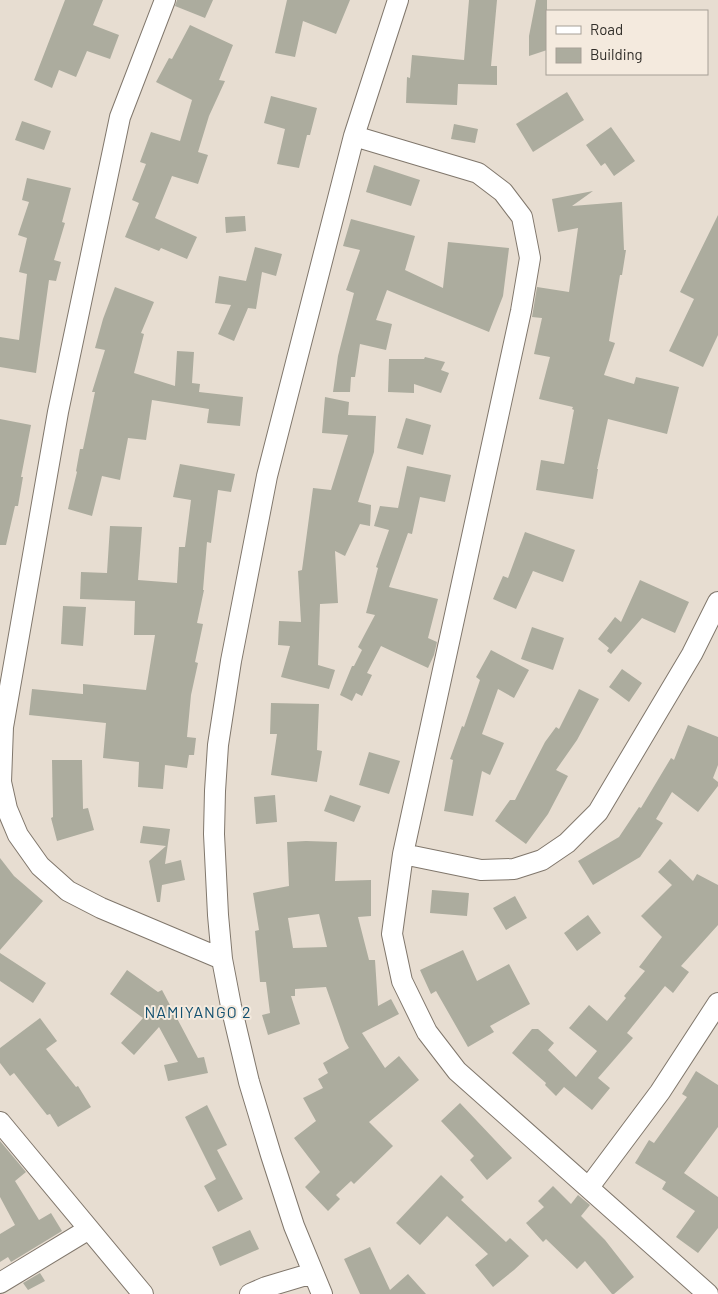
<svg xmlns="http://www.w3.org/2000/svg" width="718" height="1294" viewBox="0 0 718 1294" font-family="Barlow,sans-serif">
<rect width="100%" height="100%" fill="#e7ddd1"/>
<path fill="#acac9e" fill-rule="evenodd" d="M65 0H103L93 25 119 35 110 59 87 51 76 77 59 70 52 88 34 80Z
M177 0H213L205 18 175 6Z
M287 0H350L336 34 303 21 295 57 275 53Z
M469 0H497L491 66H497V85L458 84 457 105 406 103 407 77 410 78 412 55 464 60Z
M536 0H547V50L529 56V36Z
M190 25 233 45 219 80 225 81 209 116 198 152 208 155 198 184 172 176 155 218 197 237 187 259 161 248 159 251 125 237 139 203 132 200 146 164 140 162 151 132 180 141 192 100 156 82 169 58 172 59Z
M567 92 584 120 533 152 516 124Z
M271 96 317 108 310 135H307L299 168 277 164 285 129 264 123Z
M22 121 51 131 44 150 15 140Z
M454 124 478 129 475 143 451 139Z
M611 127 635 161 614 176 605 163 601 166 586 145Z
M374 165 420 180 411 206 366 192Z
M27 178 71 188 62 222 65 223 54 260 61 262 56 281 49 280 36 373 0 367V337L19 340 27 274 19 272 27 238 18 235 29 202 22 200Z
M593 191 572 206 622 202 624 250H626L622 275H620L609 341 615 343 604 375 634 384 636 377 679 387 667 434 608 419 597 469H598L593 499 536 490 541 460 564 464 574 410 572 409 573 407 539 399 550 357 534 354 542 318 532 317 537 287 569 292 578 228 558 232 552 199Z
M718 215V335L703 367 669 351 694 299 680 292Z
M245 216 246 231 226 233 225 217Z
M351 219 415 236 405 270 443 288 448 242 509 248 503 296 489 332 387 290 376 320 392 324 386 350 360 344 355 377H351L350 392H333L338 356 354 293 346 290 360 250 343 246Z
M255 247 282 254 276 276 262 272 256 309 248 308 234 341 218 334 231 305 215 303 219 276 246 281Z
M115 287 154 302 141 333 144 334 134 373 175 386 177 351 194 352 192 383 200 384 199 392 243 397 240 426 207 423 209 409 152 400 146 440 128 438 120 480 102 476 92 516 68 509 77 472 76 471 80 449H83L95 392H92L105 350 95 348 103 319Z
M425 357 445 362 441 370 449 373 441 393 414 384V393L388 392 389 359H424Z
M325 397 349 402 348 415 376 416 374 452 358 502 371 505 370 526 360 524 345 556 335 551 338 603 320 604 318 665 335 670 329 689 281 677 290 646 278 645 279 621 301 622 298 571 302 570 313 488 331 490 348 435 322 433Z
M406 418 431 425 423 455 397 448Z
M0 419 31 425 21 477H23L18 506H15L6 545H0Z
M180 464 235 474 231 492 218 490 211 543 207 542 203 590H204L197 623 203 624 195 662 198 663 191 695 187 737 196 738 194 755H189L187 768 165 765 163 789 138 787 139 762 103 758 106 723 29 715 32 689 83 694V684L146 690 155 635H134L135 601 80 599 81 572 107 573 110 526 142 527 138 580 177 583 179 547H185L191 500 173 497Z
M407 466 451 475 445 502 420 497 412 534 408 533 389 587 438 599 428 638 437 642 434 655 428 668 381 646 367 673 372 675 362 696 356 693 352 701 340 695 352 666H354L362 650 358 647 375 615 366 613 378 568 376 567 389 530 374 526 380 506 398 508Z
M525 532 575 550 563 582 533 571 516 609 493 599 503 576 508 578Z
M640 580 689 602 675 633 642 618 611 654 607 651 609 648 598 639 615 617 621 622Z
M63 606 86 607 83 646 61 644Z
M532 627 564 638 553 670 521 659Z
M491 650 529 670 514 698 498 689 482 734 504 743 490 775 482 771 473 816 444 811 453 760 450 759 462 726 464 727 480 680 476 677Z
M622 669 642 683 629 702 609 687Z
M579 689 599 699 577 740 556 770 568 776 548 814 526 844 495 821 510 800H515L545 742 556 727 559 729Z
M271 703 319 704 317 750 322 751 317 782 271 775 277 734H270Z
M688 725 718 737V765L713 778 718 782V786L698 812 672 792 656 819 663 823 640 857 593 885 578 861 619 837 639 807 641 808 671 758 674 760Z
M369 752 400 761 389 794 359 785Z
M52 760H82L83 809 88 808 94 830 57 841 51 818 53 817Z
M275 795 277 822 256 824 254 797Z
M330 795 361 806 354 822 324 811Z
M143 826 170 829 165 864 181 860 185 880 162 885 160 902H157L149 861 166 846 140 843Z
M306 841 337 842 335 881 371 880V916L358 917 369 960H375L378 1006 391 999 399 1014 362 1033 385 1068 399 1056 419 1080 369 1122 393 1146 354 1184 351 1181 336 1195 340 1199 328 1211 305 1187 320 1172 294 1138 316 1121 303 1098 323 1088 318 1079 328 1073 323 1063 349 1048 345 1041 326 987 295 989V996H291L300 1024 268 1035 262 1015 270 1013 266 982H260L255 931 259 930 253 893 289 886 287 842ZM319 914 327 947 293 948 288 918Z
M0 858 14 876 43 901 0 950Z
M670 859 693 881 697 874 718 885V925L681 966 689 972 673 993 665 986 627 1033 633 1038 598 1078 610 1088 592 1110 564 1087 556 1096 545 1085 546 1083 512 1053 532 1029H538L554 1043 548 1050 576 1077 597 1051 569 1028 589 1005 607 1021 626 998 624 996 645 971 639 967 662 937 641 916 672 885 658 872Z
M432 890 469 893 467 916 430 913Z
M515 896 527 918 506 930 493 908Z
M588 915 601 933 577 951 564 933Z
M463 950 477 981 509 964 530 1004 490 1026 494 1032 468 1047 436 991 431 994 420 970Z
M0 953 46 983 33 1003 0 981Z
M127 970 158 992 162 990 198 1058 204 1057 208 1073 168 1081 164 1065 178 1062 159 1027 134 1055 121 1043 143 1018 110 994Z
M40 1018 57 1041 46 1049 76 1087 78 1086 91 1107 58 1127 50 1114 47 1115 14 1073 10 1076 0 1063V1048Z
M696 1071 718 1085V1127L684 1173 718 1197V1228L698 1253 676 1237 695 1211 662 1189 666 1182 635 1163 649 1140 654 1143 687 1097 682 1094Z
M460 1103 512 1158 487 1180 470 1160 474 1156 441 1121Z
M207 1105 227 1145 217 1150 243 1199 218 1212 204 1186 216 1179 185 1117Z
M0 1141 26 1172 15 1181 39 1220 51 1213 62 1231 11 1262 8 1257 0 1262V1234L15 1225 0 1197Z
M441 1175 464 1197 461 1200 506 1242 510 1238 529 1256 514 1270 493 1287 475 1265 488 1254 447 1216 420 1245 396 1223Z
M553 1186 571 1204 578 1195 590 1205 581 1216 605 1240 634 1277 614 1294H612L585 1261 577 1269 546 1239 543 1242 526 1223 544 1207 538 1201Z
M250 1230 259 1249 220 1266 212 1247Z
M370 1247 390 1290 408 1274 426 1294H360L344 1259Z
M40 1273 45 1281 28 1290 23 1283Z"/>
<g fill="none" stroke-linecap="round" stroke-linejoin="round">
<defs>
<path id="street" d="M165 0 120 117 58 412 3 727 1 782 7 809 18 835 40 866 68 891 101 908 222 959
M354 136 478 173 503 192 522 217 530 258 521 311 403 854
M0 1122 143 1294
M589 1187 660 1092 718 1003
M0 1283 89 1229
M250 1294 266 1287 313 1273
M322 1294 294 1226 271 1155 249 1082 231 1006 222 959 218 915 214 834 215 791 218 745 231 661 267 476 354 136 398 0
M708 1294 457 1071 427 1032 402 981 392 934 403 854 481 870 514 869 542 860 567 843 598 812 692 654 718 602"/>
</defs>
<use href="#street" stroke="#80776c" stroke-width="22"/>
<use href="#street" stroke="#fff" stroke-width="20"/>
</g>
<g text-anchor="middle" stroke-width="4" stroke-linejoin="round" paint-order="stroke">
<g font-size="16" letter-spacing="1" fill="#114f6f" stroke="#f4eade">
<text x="198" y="1018">NAMIYANGO 2</text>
</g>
</g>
<rect x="546" y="10" width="162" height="65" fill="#f4eade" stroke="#a69f96"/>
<rect x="556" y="26" width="25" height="8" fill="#ffffff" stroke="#a69f96"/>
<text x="590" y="35" font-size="15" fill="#312e29">Road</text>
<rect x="556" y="48" width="25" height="15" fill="#acac9e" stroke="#a69f96"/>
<text x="590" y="60" font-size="15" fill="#312e29">Building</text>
</svg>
